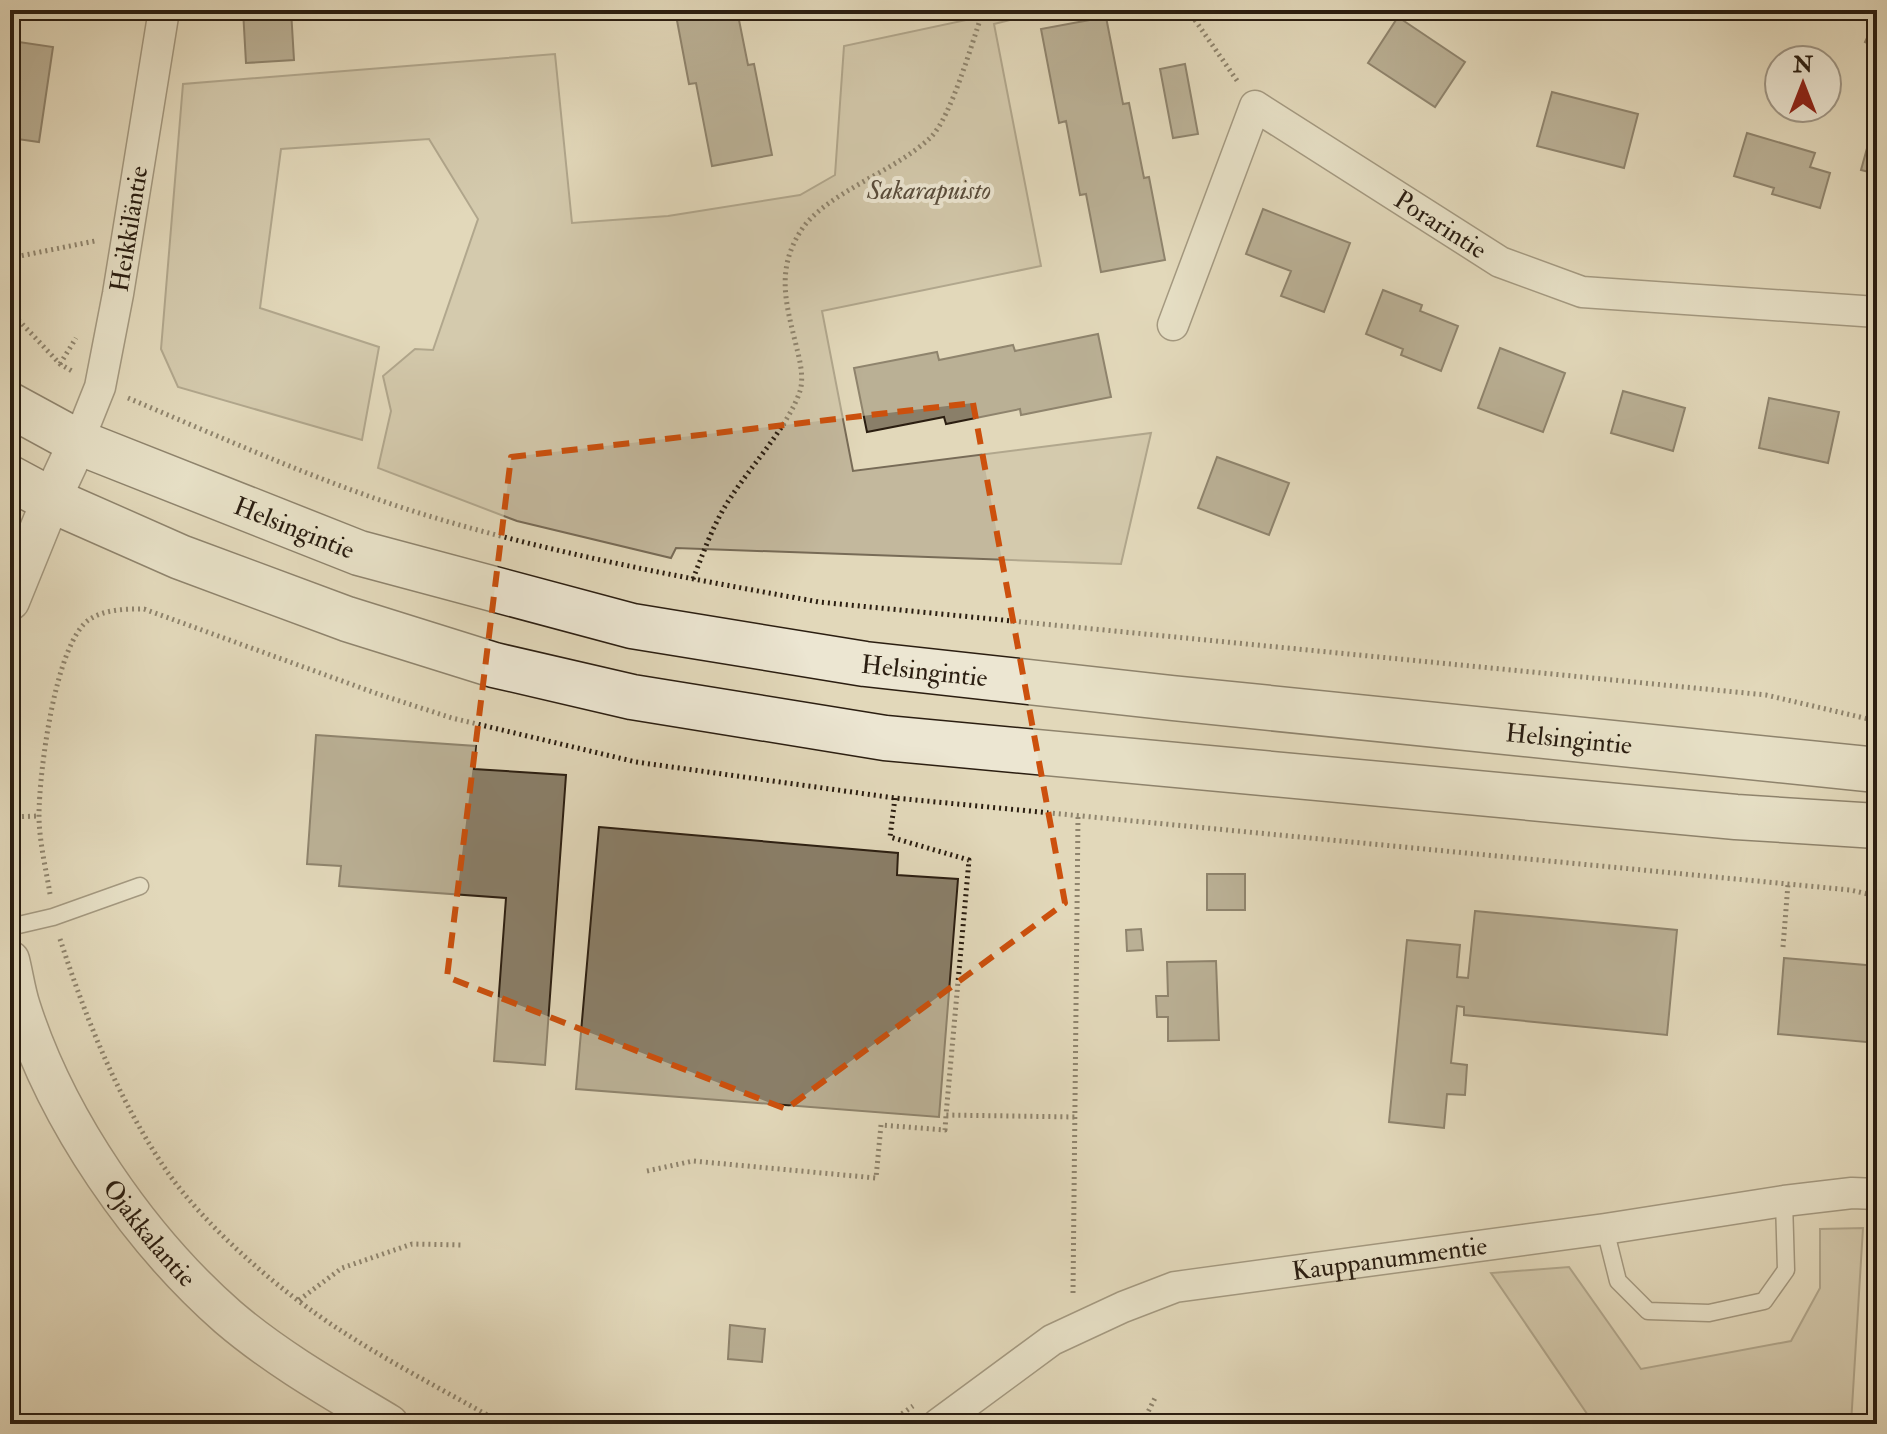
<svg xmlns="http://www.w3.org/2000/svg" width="1887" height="1434" viewBox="0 0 1887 1434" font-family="'IM FELL Double Pica',serif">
<rect width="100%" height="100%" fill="#e2d8ba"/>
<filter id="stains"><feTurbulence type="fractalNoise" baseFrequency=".0025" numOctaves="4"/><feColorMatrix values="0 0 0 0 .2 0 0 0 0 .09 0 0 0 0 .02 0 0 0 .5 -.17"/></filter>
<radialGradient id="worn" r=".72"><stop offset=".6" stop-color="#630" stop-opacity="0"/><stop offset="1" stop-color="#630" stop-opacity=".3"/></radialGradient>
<path fill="#c3b89d" stroke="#776b57" stroke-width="2" d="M970 10H1050L994 24 1041 266 822 311 853 471 1151 433 1121 564 676 548 671 558 517 521 378 468 391 411 383 376 415 349 433 350 478 219 429 139 281 149 260 308 379 347 362 440 178 387 161 349 183 84 555 54 572 223 668 216 800 195 835 175 844 46 971 19Z
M1863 1228 1851 1424H1594L1491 1273 1569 1267 1641 1369 1791 1341 1820 1288V1229Z"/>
<path fill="#8a7f69" stroke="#2b1e11" stroke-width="2" d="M243 10H291L294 60 246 63Z
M675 10H737L748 65 754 64 772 155 712 166 696 83 689 84Z
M1106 17 1123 104 1129 103 1144 178 1149 177 1165 260 1101 272 1086 194 1080 195 1066 121 1059 123 1041 29Z
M1398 17 1465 62 1435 107 1368 63Z
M1877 17V48L1865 42Z
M12 41 53 47 39 142 10 138Z
M1185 64 1198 134 1173 138 1160 69Z
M1552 92 1638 114 1624 168 1537 146Z
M1877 112V174L1861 170Z
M1747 133 1815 153 1810 167 1830 173 1820 208 1772 194 1774 188 1734 176Z
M1263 209 1350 243 1324 312 1281 296 1291 271 1246 254Z
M1383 290 1422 305 1420 311 1458 326 1441 371 1401 355 1403 349 1366 334Z
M1098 334 1111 397 1021 415 1020 409 946 424 944 417 867 432 854 368 937 352 939 360 1013 345 1015 351Z
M1500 348 1565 373 1543 432 1478 408Z
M1623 391 1685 408 1673 451 1611 433Z
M1769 398 1839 412 1828 463 1759 448Z
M1217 457 1289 483 1269 535 1198 508Z
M316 735 476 746 474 769 566 775 545 1065 494 1061 506 898 339 886 341 866 307 864Z
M599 827 898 853 897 875 958 879 939 1117 576 1089Z
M1207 874H1245V910H1207Z
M1475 911 1677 930 1667 1035 1464 1015V1007L1457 1006 1451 1063 1467 1065 1465 1095 1447 1094 1444 1128 1389 1122 1407 940 1460 945 1457 977 1468 978Z
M1141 929 1143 950 1127 951 1126 930Z
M1784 958 1877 966V1043L1778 1034Z
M1216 961 1219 1040 1168 1041V1017H1157L1156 996H1168L1167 962Z
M730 1325 765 1329 762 1362 728 1359Z
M1288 1415 1467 1424H1287Z"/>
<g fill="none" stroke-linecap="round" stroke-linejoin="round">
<defs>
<path id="service" d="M10 927 53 917 140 886
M1605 1229 1618 1281 1648 1311 1709 1313 1764 1301 1786 1270 1784 1201"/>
<g id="minor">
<path id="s1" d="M1173 325 1255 106 1500 262 1582 292 1877 312"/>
<path id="s2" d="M78 442 100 387 118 294 164 10"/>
<path id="s3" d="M938 1424 1052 1340 1123 1307 1175 1287 1605 1229 1784 1201 1852 1193 1877 1194"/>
</g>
<g id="tertiary">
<path d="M10 601 51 500 78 442"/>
<path id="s4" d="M10 960C14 976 16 992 21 1007 57 1120 139 1239 228 1317 277 1359 334 1391 389 1424"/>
</g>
<g id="secondary">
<path id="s5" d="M10 405 78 442 359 553 632 626 865 664 1172 698 1877 770"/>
<path d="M10 478 51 500 180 557 347 619 494 665 632 697 885 738 1736 817 1877 826"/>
</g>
</defs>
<use href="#service" stroke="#594c3b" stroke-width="19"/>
<use href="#minor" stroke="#594c3b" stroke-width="33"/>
<use href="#tertiary" stroke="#594c3b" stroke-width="41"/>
<use href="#secondary" stroke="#2b1e11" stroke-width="47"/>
<path stroke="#2b1e11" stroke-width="5" stroke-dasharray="2 4" stroke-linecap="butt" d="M1188 10 1238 82
M10 258 95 241
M10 311 60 364 72 371
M60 364 76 338
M128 398C230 441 333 488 439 519 564 556 691 579 819 602L1766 695 1877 721
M693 579C704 551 714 522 731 497 751 466 789 425 800 391 804 378 800 361 797 349 787 307 775 272 800 232 824 193 895 172 931 137 951 117 972 43 982 14L1000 10
M895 798 890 837 969 860 946 1115 1075 1117
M10 817 39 816
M50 894C46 869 39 841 39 815 39 775 55 641 90 619 106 609 126 609 144 609L378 694 452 718 636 762 895 798 1850 890 1877 896
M60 939C86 1019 118 1099 166 1170 206 1228 281 1292 340 1330 392 1364 449 1393 503 1424
M1783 947 1788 884
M647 1171 693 1161 876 1178 881 1125 945 1130 946 1115
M1073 1293 1078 816
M299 1300 342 1268 412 1244 463 1245
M887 1424 913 1406
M1087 1424 1145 1418 1156 1396"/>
<use href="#service" stroke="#ece6d2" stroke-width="16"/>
<use href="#minor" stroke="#ece6d2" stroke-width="30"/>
<use href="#tertiary" stroke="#ece6d2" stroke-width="38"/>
<use href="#secondary" stroke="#ece6d2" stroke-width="44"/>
</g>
<path d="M0 0H1887V1434H0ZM973 403 1065 903 786 1109 447 977 511 457Z" fill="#e2d8ba" fill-opacity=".55" fill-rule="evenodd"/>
<path fill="none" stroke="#cc500d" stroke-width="6" stroke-dasharray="16 10" stroke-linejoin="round" d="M973 403 1065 903 786 1109 447 977 511 457Z"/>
<g text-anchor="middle" stroke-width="8" stroke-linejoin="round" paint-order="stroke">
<g font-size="26" font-style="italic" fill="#594c3b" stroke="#ece6d2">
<text x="929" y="199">Sakarapuisto</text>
</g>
<g font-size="26" fill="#2b1e11" stroke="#ece6d2">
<text dy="9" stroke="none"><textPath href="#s1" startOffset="454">Porarintie</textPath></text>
<text dy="9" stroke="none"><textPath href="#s2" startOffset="220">Heikkiläntie</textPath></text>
<text dy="9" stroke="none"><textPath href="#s5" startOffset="310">Helsingintie</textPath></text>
<text dy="9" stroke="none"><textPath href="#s5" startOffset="958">Helsingintie</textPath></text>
<text dy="9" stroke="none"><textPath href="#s5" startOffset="1606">Helsingintie</textPath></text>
<text dy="9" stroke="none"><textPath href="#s4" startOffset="310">Ojakkalantie</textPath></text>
<text dy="9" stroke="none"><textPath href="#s3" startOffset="492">Kauppanummentie</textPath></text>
</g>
</g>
<rect width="1887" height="1434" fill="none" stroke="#e2d8ba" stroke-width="40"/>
<rect x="12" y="12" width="1863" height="1410" fill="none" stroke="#2b1e11" stroke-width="4"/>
<rect x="20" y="20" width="1847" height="1394" fill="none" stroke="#2b1e11" stroke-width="2"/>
<g transform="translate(1803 84)"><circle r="38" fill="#ece6d2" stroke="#9f9685" stroke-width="2"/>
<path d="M0-6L14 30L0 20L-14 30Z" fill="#8f2418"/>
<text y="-12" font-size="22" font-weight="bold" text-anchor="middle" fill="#2b1e11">N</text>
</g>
<rect width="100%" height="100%" filter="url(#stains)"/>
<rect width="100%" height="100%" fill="url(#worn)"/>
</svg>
